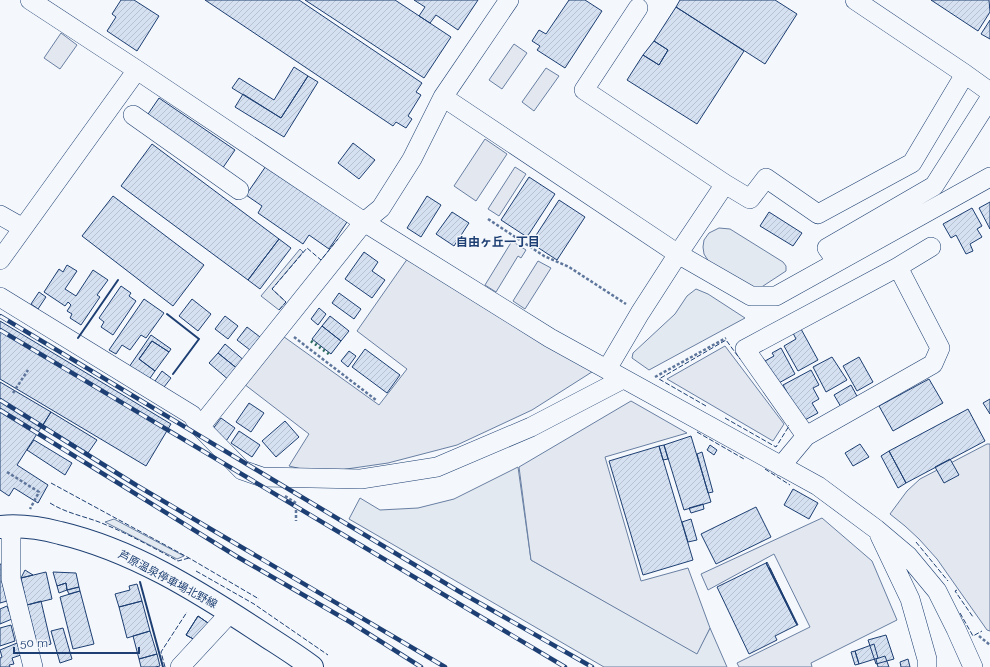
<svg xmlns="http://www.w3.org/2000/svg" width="990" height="667" viewBox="0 0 990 667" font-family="Raleway,'Noto Sans JP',sans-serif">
<defs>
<pattern id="building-hatch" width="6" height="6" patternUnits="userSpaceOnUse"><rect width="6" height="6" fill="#d5e0f0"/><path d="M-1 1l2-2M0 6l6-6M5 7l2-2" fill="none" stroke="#b6c1d1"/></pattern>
</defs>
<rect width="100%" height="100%" fill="#f4f7fb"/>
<path fill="#e3e9f0" stroke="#687fa3" d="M719 228 730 229 783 262 786 266V271L757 290 709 262 704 254 703 247 704 240 709 233Z
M300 249 303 252 272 289 286 302 279 310 261 296Z
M696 289 708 294 745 318 649 370 632 358 633 353 675 314 687 296Z
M518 467 531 560 697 653 710 628 727 667H604L349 519 360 498 380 510 418 508 454 499Z
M114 519 184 556 177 559 105 522Z"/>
<path fill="#e3e8f0" stroke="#687fa3" d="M61 33 77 45 60 69 44 58Z
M514 44 527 53 502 89 489 80Z
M546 68 559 76 534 111 522 102Z
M485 139 507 154 476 201 454 186Z
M515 167 526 174 499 216 488 209Z
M512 241 526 250 521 258 518 256 496 292 485 285Z
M408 258 595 370 532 410 457 445 388 463 319 473 289 466 309 434 244 384 280 334 379 405 407 369 357 331Z
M538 261 551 268 525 309 513 301Z
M725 346 784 424 773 441 667 379Z
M631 401 687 433 605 457 641 581 688 568 710 628 697 654 531 560 519 467Z
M987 444H990V631L987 630 937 559 919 539 905 526 890 514 907 491 920 479Z
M822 518 872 561 897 620 811 663 812 667H739L737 663 810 627 774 554 708 590 701 574Z"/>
<path fill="url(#building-hatch)" stroke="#1d3f73" d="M121 0H134L159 16 137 51 107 31 116 17 112 14Z
M205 0H299L422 83 416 92 421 95 408 116 412 119 406 128 396 122 393 126Z
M305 0H395L451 37 424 78Z
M414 0H478L458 30 436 15 430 23 419 16 425 7Z
M569 0H585L602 11 565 68 537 50 540 46 532 41 539 30 546 34Z
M680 0H775L797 14 765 64 676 7Z
M931 0H989L990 12 978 31Z
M676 7 744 51 697 124 627 80 643 55 659 65 668 50 654 41Z
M990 20V39L981 34Z
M654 41 668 50 659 65 643 55Z
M294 67 308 76 281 118 232 88 239 78 274 100Z
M308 76 318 82 284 137 235 107 243 94 281 118Z
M159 98 235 150 222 169 146 117Z
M353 143 375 160 359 179 338 163Z
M152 144 279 239 248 280 121 186Z
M266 166 347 222 329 249 309 235 303 244 258 213 262 206 246 195Z
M529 177 555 194 527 237 501 220Z
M113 196 204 265 173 306 82 236Z
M427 196 441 205 421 237 407 228Z
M559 200 585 217 557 260 531 243Z
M990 202V229L979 208Z
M972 208 982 226 977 229 982 237 970 244 973 251 966 254 956 235 951 238 943 224Z
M452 212 469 223 454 246 436 234Z
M769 212 802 233 793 246 760 226Z
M279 239 291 248 260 289 248 280Z
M364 252 378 262 372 271 385 280 372 298 345 279Z
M67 265 77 271 65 289 76 296 93 270 108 280 97 295 100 297 81 325 70 318 72 314 67 311 71 305 68 302 65 306 44 292 59 269 63 272Z
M121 286 131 293 129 296 136 301 113 335 101 327 104 322 99 318Z
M39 292 46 297 38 309 31 304Z
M339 293 361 309 354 319 332 303Z
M144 299 164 313 146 338 141 335 130 350 122 345 116 354 109 350Z
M192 299 211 314 198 331 179 316Z
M319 308 326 314 318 325 311 319Z
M225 316 238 326 228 339 215 329Z
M330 316 349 331 341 341 322 326Z
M0 321 171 424 146 466 0 379Z
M322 326 341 341 331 354 312 339Z
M247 327 260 337 250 350 237 340Z
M801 329 818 360 798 371 784 346 796 339 793 333Z
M151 335 171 349 169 352 152 341 139 359 155 371 148 381 129 367Z
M152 341 169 352 155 371 139 359Z
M225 344 246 362 239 370 218 353Z
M781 348 795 374 777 384 765 361 774 356 772 353Z
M365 349 400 375 387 393 352 367Z
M349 351 356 356 348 367 341 361Z
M218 353 239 370 230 381 209 363Z
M832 357 847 380 826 392 813 367Z
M859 357 873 382 857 391 843 366Z
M811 370 819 385 813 388 819 399 812 403 818 413 803 421 783 385Z
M162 371 171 378 161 391 153 384Z
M929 379 943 403 893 431 879 406Z
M0 382 51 412 17 465 48 485 38 503 14 488 9 496 0 490Z
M851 385 858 398 841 407 834 395Z
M990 399V414L983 403Z
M249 403 264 413 251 432 236 422Z
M968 409 985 441 906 483 889 451Z
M51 412 97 440 88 453 43 425Z
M221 418 235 428 224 444 209 434Z
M285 421 299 437 276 457 262 441Z
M239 431 260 445 252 457 231 443Z
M691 436 711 502 684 510 664 445Z
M34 440 72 463 65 475 27 450Z
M860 444 869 457 853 466 845 453Z
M664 445 668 459 663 460 659 446Z
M710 445 717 450 714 455 707 450Z
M659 446 693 560 643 575 609 461Z
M889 451 906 483 898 488 881 456Z
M702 452 713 492 708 493 697 454Z
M950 459 959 475 944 483 935 467Z
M793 489 818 503 809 519 784 505Z
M703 504 704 509 691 513 689 508Z
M756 507 771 537 716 564 701 534Z
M691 519 697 540 688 542 682 522Z
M767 562 798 625H797L766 563Z
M766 563 797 625 775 636 777 640 749 654 717 587Z
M0 564 4 565 2 582 7 601 0 603Z
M769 568H770L796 623Z
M25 570 33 575 21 578Z
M46 572 52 599 27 605 21 578Z
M53 572 76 573 79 587 67 590 66 583 57 586Z
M66 583 67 590 59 593 57 586Z
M137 584 142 601 119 607 115 594 130 590 129 586Z
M79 587 80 591 69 594 67 590Z
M80 591 94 644 73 649 60 597Z
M41 601 51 644 38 648 27 605Z
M142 601 150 631 127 638 119 607Z
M7 606 12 619 0 624V609Z
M198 616 208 623 197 641 186 635Z
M198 616 208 623 197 641 186 635Z
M11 625 15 641 0 646V628Z
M63 628 72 659 60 663 51 631Z
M150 631 157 654 139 659 133 636Z
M886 635 894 659 876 664 868 640Z
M17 643 21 655 12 658 14 664 9 665 10 667H0V658L2 657 0 650Z
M874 644 878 658 859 664 855 651Z
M855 651 859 664 855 665 851 652Z
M157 654 160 666 155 667H141L139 659Z
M885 656 889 667H878L876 659Z
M908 659 910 667H901L900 662Z"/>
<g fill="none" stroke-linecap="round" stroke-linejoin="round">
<defs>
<path id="minor" d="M30 0 137 70 364 222 550 338 818 486 876 529 908 556 937 591 956 629 973 667
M965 74 990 92
M443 97 678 254 725 184 584 90 638 8
M133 115 239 190
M725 184 750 199 766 178 818 214 912 163 965 74 855 0
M0 215 23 228
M0 260 137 70
M837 262 827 248 934 186 990 98
M0 297 192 415 200 427 242 470 262 477 361 479 437 467 531 427 623 379
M607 369 640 313 678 254 751 296H776L990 177
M200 427 364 222 381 208 412 159 443 97 509 0
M806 436 933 364 940 348 898 267
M781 466 806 436 745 349 898 267 931 247
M11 526V579L33 667
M880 536 910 599 927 659V667
M180 667 230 613"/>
<path id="major" d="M0 527C20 525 41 528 60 533 132 550 196 590 257 630 275 642 295 654 312 667"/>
</defs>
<use href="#minor" stroke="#1d3f73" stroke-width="20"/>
<use href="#major" stroke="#1d3f73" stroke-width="24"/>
<path stroke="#5e769c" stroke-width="2.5" stroke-dasharray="3 2" stroke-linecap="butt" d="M488 219 544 256 569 267 626 304
M294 337 376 400
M655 377 726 338
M13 393 28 370
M7 472 39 492 30 509
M285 496 296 503V521
M979 636 990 645"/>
<use href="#minor" stroke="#f4f7fb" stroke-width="19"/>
<use href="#major" stroke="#f4f7fb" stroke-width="22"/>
<defs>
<path id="rail" d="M0 316 460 592 592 667
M0 330 565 667
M0 400 136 485 445 667
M0 410 236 556 350 622 421 667"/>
</defs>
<use href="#rail" stroke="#1d3f73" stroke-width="4.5"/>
<use href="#rail" stroke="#f4f7fb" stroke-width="3" stroke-dasharray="9" stroke-linecap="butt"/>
<path stroke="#2c6c60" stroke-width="3" stroke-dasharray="2 3" stroke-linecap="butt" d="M311 341 329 354"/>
<path stroke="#1d3f73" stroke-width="1" stroke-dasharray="5 2" stroke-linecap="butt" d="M279 310 286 302 272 289 307 248 321 260 338 239
M706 406 659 379 726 340 740 359
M725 418 776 447 789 426 788 425
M697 432 744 459
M765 469 790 485
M51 483 189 558 259 599
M50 503C66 513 83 516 99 522 127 533 152 547 178 561L189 558
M916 542 948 581
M196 571 254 604 328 655
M957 590 955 591 973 617
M960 613 973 636 982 631
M165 667 161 652 187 612"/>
<path stroke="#1d3f73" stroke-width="2" d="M167 314 199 339 173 374
M78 338 118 280
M140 582 163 667"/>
</g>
<g text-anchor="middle" stroke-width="3" stroke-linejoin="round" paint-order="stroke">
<g font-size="11" fill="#1d3f73" stroke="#f4f7fb">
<text transform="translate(168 579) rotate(28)" y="4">芦原温泉停車場北野線</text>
</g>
<g font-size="12" font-weight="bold" fill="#1d3f73" stroke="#f4f7fb">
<text x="498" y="246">自由ヶ丘一丁目</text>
</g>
</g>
<path d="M14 647v6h125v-6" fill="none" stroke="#1d3f73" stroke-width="2"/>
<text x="20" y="647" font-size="12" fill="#1d3f73" stroke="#f4f7fb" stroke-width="3" paint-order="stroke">50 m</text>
</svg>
